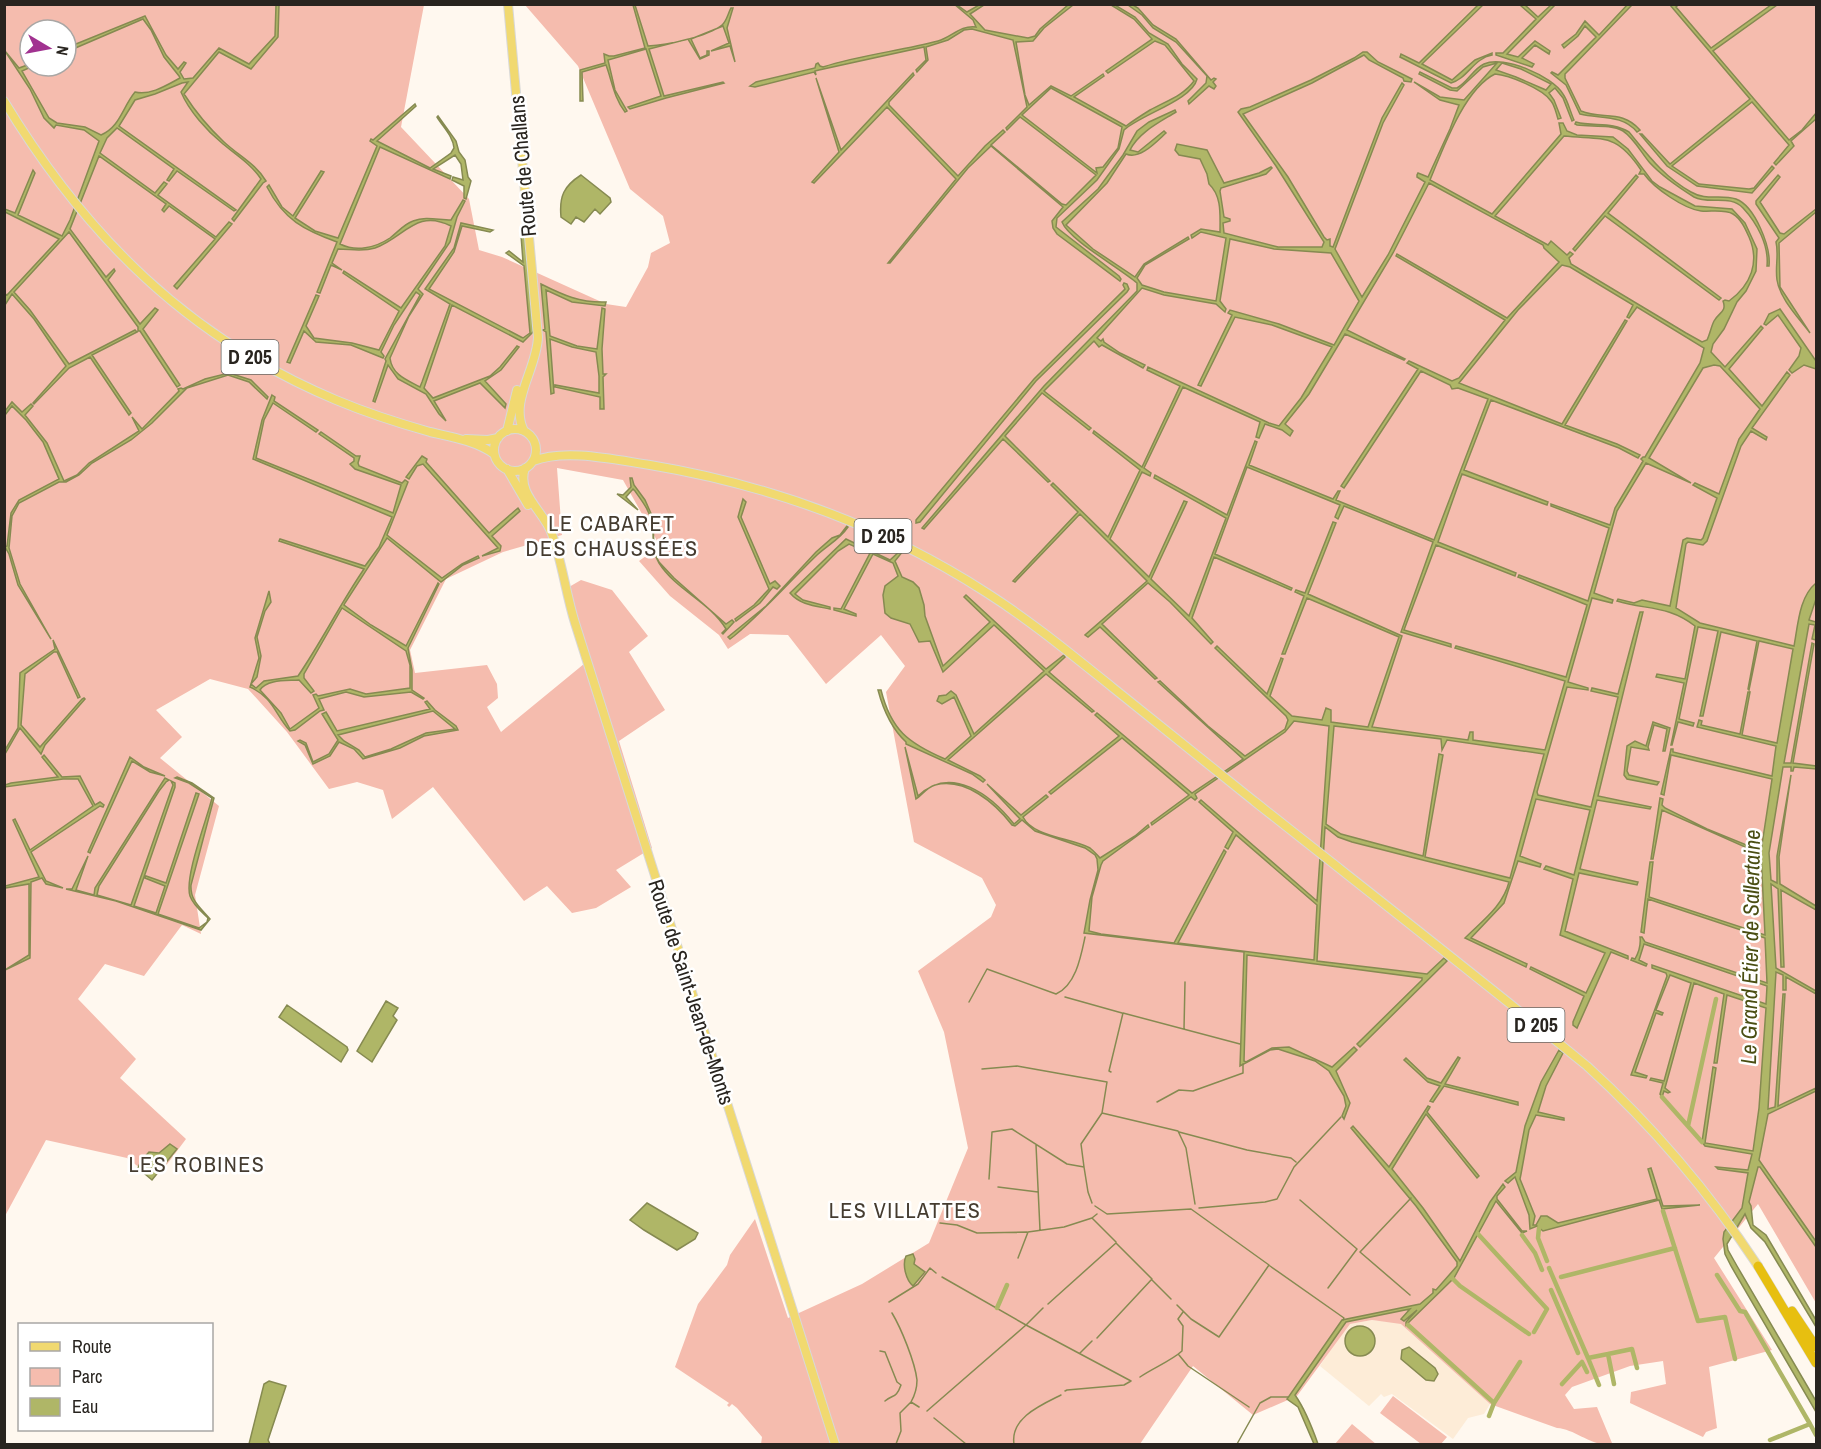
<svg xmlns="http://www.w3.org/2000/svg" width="1821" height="1449" viewBox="0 0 1821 1449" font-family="'Archivo Narrow',sans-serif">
<rect width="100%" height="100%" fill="#fff8ef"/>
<path fill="#fdecd7" d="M1372 1320 1401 1323 1490 1404 1484 1414 1468 1418 1453 1439 1392 1394 1384 1397 1381 1394 1369 1406 1320 1366 1345 1327 1350 1324Z"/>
<path fill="#f5bcae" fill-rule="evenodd" d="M5 5H424L401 127 469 199 479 250 502 257 606 304 626 307 648 267 651 253 670 243 663 216 630 189 578 66 525 5H1816V1303L1758 1204 1714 1258 1772 1350 1709 1367 1717 1428 1706 1432 1703 1437 1630 1403 1631 1392 1666 1384 1663 1361 1630 1366 1572 1387 1565 1395 1574 1409 1597 1407 1612 1443C1594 1449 1576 1429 1557 1428L1490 1404 1401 1324 1372 1320 1350 1324 1297 1396 1253 1415 1193 1366 1140 1444H761L762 1437 737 1408 732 1404 729 1407 727 1405 729 1403 675 1367 698 1304 727 1265 730 1255 755 1219 788 1318 862 1284 929 1243 968 1148 944 1032 918 971 991 917 996 905 982 878 914 842 886 692 905 666 881 635 826 684 788 635 750 634 728 649 719 635 670 596 639 561 660 546 623 480 557 468 562 535 503 552 446 579 410 650 415 673 487 665 497 684 498 698 487 707 501 732 590 659 569 587 581 580 612 590 648 636 629 652 665 710 619 741 652 848 616 870 631 887 596 908 572 913 547 886 524 901 433 787 392 819 383 790 357 782 329 789 287 732 248 689 210 679 156 710 182 737 160 758 219 806 195 895 201 934 182 925 144 976 105 964 78 999 136 1059 120 1078 186 1139 162 1171 153 1178 127 1158 46 1140 5 1216ZM30 30H66V66H30Z
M1393 1396 1447 1437 1441 1444H1421L1380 1413Z
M1352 1424 1376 1444H1335Z"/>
<path fill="#afb667" stroke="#868a51" stroke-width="1.5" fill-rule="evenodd" d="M954 4 957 5 967 12 979 5H984L970 14 985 30 1028 38 1035 36 1040 29 1068 5H1073L1044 28 1033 41 1016 42 1025 95 1029 105 1051 86 1071 96 1103 74 1104 76 1074 97 1126 126C1134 120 1142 115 1150 110 1166 101 1183 96 1194 81L1165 45 1155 41 1108 73 1106 71 1152 39 1134 19 1111 5H1115L1135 17 1149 33 1168 44 1182 64 1197 79C1192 100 1142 114 1124 130L1119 149 1097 180 1057 218 1056 227 1119 276 1121 279 1120 281 1057 234 1053 228 1052 221 1063 207 991 146 968 168 890 263H888L956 179 887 107 814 183 812 182 839 152 816 78 841 150 913 73 914 75 889 102V105L958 176 985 146 1003 130 1005 132 991 145 1062 204 1066 205 1096 175 1020 117 1007 130 1006 128 1027 107 1013 40 972 29 964 30 948 40 926 47 928 60 917 72 916 70 926 60 924 47 819 70 815 71 816 75 814 72 755 87 750 86 756 82 815 68 816 64 818 63 820 66 823 67C860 55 900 51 938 41 952 37 960 25 976 27L973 20ZM1051 88 1122 127 1118 148 1103 167 1096 168 1097 173 1022 115Z
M1479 4 1483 5 1422 64 1452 80 1475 60 1492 53V55C1474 58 1467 79 1451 83L1400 57 1401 54 1419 63Z
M1628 4 1632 5 1569 70 1565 74V78L1581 111C1602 120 1622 109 1640 130L1637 132C1622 114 1600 119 1580 114L1566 85 1551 73 1552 72 1558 75 1596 37 1585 26 1578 36 1564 48 1562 45 1576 34 1585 21 1599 35Z
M276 5H279L278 37 251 69 219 52 184 94C195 111 209 128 224 142 239 156 256 164 266 181L263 183 234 221 232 219 261 179C251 164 236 155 223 144 207 131 189 111 181 92L188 82 182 83 155 94 135 100 119 126 236 210 234 211 177 171 169 181 167 180 174 169 117 128 107 138 100 153 155 193 164 182 167 184 158 195 216 237 229 222 232 224 177 289 174 286 215 239 169 206 164 212 162 210 166 204 99 156 70 229 106 277 114 269 115 271 108 280 140 324 155 308 158 310 143 329 180 385 177 387 173 381 140 331H138V327L69 232 14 292 30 310 69 364 135 330 137 332 92 355 131 413 129 415 90 357 69 368 34 404 33 403 66 366 34 319 12 294 5 305V294L7 295 59 239 5 212V209L15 213 33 170 35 173 18 215 62 236 70 220 99 141 84 130 56 125 54 128 44 118 30 89 5 51 19 68 30 64V66H33L22 71 49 118 57 123 85 127 101 135C120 127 122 108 135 92 150 96 167 85 180 78L179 76 164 57 151 30 143 19 66 52V48L145 16 166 55 178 69 184 62 186 63 180 72 184 79 193 78 219 48 249 64 275 36Z
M633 5H635L648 46C667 45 707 37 722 25 727 21 728 13 731 8H733L727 28 735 62 730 46 711 51 729 43 723 26 691 39 700 58 707 55V51H709V55L700 59 688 39 649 49 664 96 723 82 724 83 666 98 630 109 628 107 661 96 646 49 608 60 615 90 627 111 625 112C614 98 612 81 606 65L582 72 583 101H580V70L605 63 604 54 609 56H614L645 48Z
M1128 5H1133L1138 8 1153 25 1176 39 1211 80 1214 78 1216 79 1213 82 1216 86 1214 89 1209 86 1189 104 1188 101 1206 83 1207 76 1176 42 1153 28 1142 15Z
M1520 5H1525L1538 17 1551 5H1555L1507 54 1518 57 1535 41 1550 51 1549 54 1535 45 1522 58 1534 64 1532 67 1496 55V53H1503L1536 19Z
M1670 5H1678L1676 7 1711 48 1771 5H1777L1713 51 1789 140 1802 130 1816 113V119L1791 141 1794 146 1776 165 1774 163 1789 145 1752 102 1672 166 1699 184 1749 189 1754 188 1772 166 1774 168 1752 193 1697 186 1667 166 1640 134H1642L1670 164 1750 99Z
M1363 52H1367L1378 62 1412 79 1411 82 1404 81 1403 78 1369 60 1364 55 1312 83 1243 114 1288 177 1324 237 1327 240 1330 239V246L1333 247 1382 118 1402 83 1404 85 1383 123 1335 249 1362 297 1388 255 1425 182 1417 177V175L1418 173 1428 177 1450 129 1459 105 1440 100 1414 82 1440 97 1464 100 1497 63 1483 67 1457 91 1450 90 1419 74 1420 72 1452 88H1457C1468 82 1473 69 1484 64 1504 55 1552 76 1563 94 1568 101 1570 111 1574 120L1572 121 1563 98 1555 88 1549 93 1554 100 1561 118 1558 119C1556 113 1555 106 1551 101 1543 89 1509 75 1495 74 1464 89 1443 149 1430 180L1492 214 1561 134 1559 123H1563L1567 131 1577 135 1613 137 1628 149 1652 181 1660 187 1695 206 1732 209 1745 223 1757 249 1756 271 1746 291 1737 302 1724 329 1713 344 1711 352 1725 367 1761 326 1763 328 1729 369 1762 406 1787 372 1790 375 1752 428 1767 437 1766 440 1751 431 1741 446 1707 541 1703 545 1688 542 1686 544 1676 608 1700 623 1794 646C1798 625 1799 597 1816 583V599L1809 620 1816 622V640L1812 639 1815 625 1809 624 1784 763H1791L1812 643 1814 644 1793 763 1816 766V769L1794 767 1793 771H1791V767H1783L1769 853 1771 880 1777 883V856L1791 775 1779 857 1780 884 1816 906V910L1781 890 1784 967H1781L1778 889 1771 884 1776 968 1816 991V994L1786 977V990H1783V975L1776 972 1768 1109 1775 1107 1783 994H1785L1778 1106 1816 1088V1091L1768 1114 1759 1160 1815 1240 1816 1239V1247L1760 1167H1758L1749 1202 1751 1206 1753 1225 1766 1235 1816 1320V1327L1765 1242 1751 1228 1745 1214 1727 1244 1728 1250 1737 1266 1816 1401V1412L1731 1266 1725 1254 1723 1239 1724 1232 1742 1208 1748 1173 1718 1169 1716 1167 1748 1170 1752 1154 1705 1146 1702 1142 1713 1067 1716 1068 1705 1143 1753 1151 1759 1108 1766 1008 1727 995 1717 1063H1714L1724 994 1694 983 1665 1088 1670 1092 1668 1093 1664 1091 1662 1097 1660 1094 1663 1083 1650 1080 1651 1078 1664 1081 1691 983 1670 975 1656 1010 1663 1013 1662 1015 1656 1013 1635 1072 1647 1076 1646 1078 1631 1075 1667 976 1666 973 1652 968V965L1766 1004 1767 986 1644 944 1639 960 1647 964 1646 966 1631 960 1632 958 1635 959C1639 952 1641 945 1640 937H1642L1645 942 1767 983 1765 938 1648 899 1644 933 1641 932 1650 862H1653L1649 897 1765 935 1761 854 1662 810 1653 859H1651L1660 798 1663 799 1662 805 1665 808 1707 829 1761 851 1772 779 1671 755 1664 795 1661 794 1671 749H1673V752L1772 776 1776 746 1697 727 1699 720 1702 721 1701 725 1740 734 1748 692H1750L1742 735 1777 743 1793 649 1759 641 1749 690 1748 689 1757 641 1721 632 1703 716H1700L1718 631 1698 627 1679 719 1694 723 1693 726 1678 722 1672 745H1671L1684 683 1656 677 1657 674 1685 679 1695 626C1668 605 1646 610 1617 601L1618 599 1634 603 1642 600 1670 606 1683 540 1687 538 1701 540 1703 538 1717 498 1693 485 1695 483 1719 494 1739 439 1760 409 1720 366 1714 365 1703 368 1649 458 1691 483 1646 463 1617 511 1594 593 1613 600 1612 603 1592 598 1568 682 1588 688V690L1567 687 1537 792 1538 795 1591 807 1618 697 1591 691 1592 688 1618 694 1640 612H1643L1598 796 1651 807 1650 809 1597 800 1580 869 1638 882 1637 885 1579 873 1565 931 1628 956V959L1611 952 1577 1028 1573 1025V1022L1584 996 1530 969 1531 967 1586 993 1605 953 1560 935 1573 879 1544 869 1546 866 1574 875 1590 810 1536 799 1520 856 1541 864 1540 867 1518 861 1504 903 1471 938 1527 964 1526 967 1465 938C1482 921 1503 906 1509 882L1352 842 1338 837 1325 827 1317 961 1427 974 1444 958 1447 961 1360 1047 1357 1044 1422 980V978L1247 955 1244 1061 1246 1062 1272 1048 1289 1047 1332 1067 1354 1047 1357 1050 1336 1071 1350 1103 1344 1119 1342 1116 1346 1106 1344 1096 1329 1071 1315 1061 1278 1049 1270 1050 1240 1066 1244 952 1084 933 1090 900 1098 870 1097 859 1095 855 1085 848 1035 831 1022 820 1015 826 1012 825C995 803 965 777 935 785 926 788 922 795 916 799L905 747 918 796C951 764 991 795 1014 824L1020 819 987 784 1021 815 1046 795 1048 797 1023 817C1033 837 1072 838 1090 848 1094 851 1097 855 1100 858L1135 836 1148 825 1149 827 1103 861 1101 865 1092 897 1089 931 1101 934 1174 943 1224 850 1226 852 1178 943 1314 960 1317 905 1236 835 1228 849 1225 847 1233 832 1199 802 1201 800 1317 901 1329 726 1294 721 1285 732 1195 794 1197 798 1195 800 1191 797 1152 825 1151 823 1189 795 1122 738 1051 794 1049 792 1119 736 1095 715 1097 713 1192 793 1243 759 1158 682 1160 681 1208 726 1245 756 1285 729 1288 720 1286 716 1215 648 1217 646 1267 694 1281 658 1283 659 1270 696 1292 716 1322 720 1326 708 1331 710V722L1368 727 1399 637 1307 598 1285 654H1282L1304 596 1295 592 1296 590 1305 593 1333 522 1336 523 1308 594 1402 636 1372 727 1468 740 1470 732H1473V740L1545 750 1565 681 1455 648 1456 646 1566 677 1587 605 1518 577 1519 575 1588 601 1609 528 1551 506V504L1610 525 1615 508 1643 461 1641 459 1643 457H1645L1700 363 1704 348 1637 307 1629 318 1627 317 1633 305 1570 267 1562 265 1518 310 1459 383 1562 424 1625 320 1627 321 1565 425 1617 444 1640 455 1638 458 1619 448 1491 400 1464 470 1548 502 1547 505 1462 474 1438 542 1516 573 1515 576 1436 545 1404 630 1451 644V647L1401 632 1433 542 1344 506 1338 519 1335 517 1340 505 1247 467 1215 554 1292 588 1291 590 1214 557 1192 618 1213 642 1211 644 1170 602 1148 583 1102 624 1157 678 1155 679 1100 627 1088 637 1085 635 1147 581 1080 514 1015 582 1013 581 1078 512 1051 485 1053 483 1108 537 1140 470 1093 433 1094 431 1142 467 1180 386 1147 370 1148 367 1269 423 1279 426 1301 398 1332 347 1272 325 1235 317 1201 386 1198 385 1232 315 1228 313 1230 310 1279 324 1334 345 1359 301 1331 253 1274 249 1230 239 1220 301 1226 309 1225 312 1216 304 1164 295 1142 288 1097 338 1101 341 1103 339 1104 342 1120 353 1145 365 1143 368 1102 345 1099 347 1094 341 1044 391 1091 428 1089 430 1042 393 1005 436 1050 481 1048 482 1003 439 924 529 922 528 1044 386 1137 291V283C1120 268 1069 240 1062 222L1098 189 1123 155 1137 131 1149 122 1175 110 1176 112C1160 122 1139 132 1130 150L1138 152 1164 131 1166 133C1156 142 1140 160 1126 154L1107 183 1066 225 1093 249 1135 277 1144 264 1188 237 1189 239 1145 265 1137 278 1142 285 1164 292 1216 301 1226 238 1201 232 1192 238 1191 235 1201 229 1220 232C1220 215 1222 196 1209 184L1207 174 1200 159 1179 155 1175 150 1177 144 1207 150 1224 183 1259 173 1271 167 1272 168 1266 174 1221 188 1220 191 1224 217 1230 219V221L1223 223 1224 233 1278 247H1322L1324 242 1276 166 1238 112 1241 109 1250 107 1311 80 1354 58ZM1502 63 1521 69 1551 84 1546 90 1516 77 1496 70ZM1564 136C1605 140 1616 133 1641 170L1639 174H1644C1654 188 1684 209 1701 211 1710 212 1725 209 1733 214 1741 219 1745 228 1749 237 1760 262 1751 285 1729 301L1725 300 1723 301C1727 312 1719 312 1714 321 1711 327 1710 334 1707 340L1702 342 1686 333 1571 264 1569 258 1573 254 1570 252 1567 255 1551 241 1548 245 1495 216ZM1429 183 1543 245 1544 248 1559 262 1507 318 1397 254 1396 256 1505 320 1459 378 1452 381 1409 361 1407 363 1418 369 1341 486 1344 488 1348 482 1421 371 1450 385 1452 389 1458 388 1488 399 1434 540 1336 500 1340 491H1338L1333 499 1249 465 1257 442 1255 441 1227 515 1155 475 1154 478 1226 518 1189 616 1151 579 1187 502 1184 501 1149 577 1110 539 1142 472 1150 476 1151 473 1144 468 1183 387 1260 422 1256 437 1259 438 1265 424 1282 430 1290 436 1293 431 1285 424 1309 394 1345 334 1404 360 1405 359 1347 330 1393 253ZM1334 726 1441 739 1442 750 1447 740 1544 754 1510 878 1425 857 1443 755 1439 754 1423 856 1341 834 1326 824Z
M415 104 416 106 377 141 430 168 451 153 454 148C453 136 443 127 437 117L438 116 456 141 459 152 465 160 468 177 471 181 466 199 464 198V186L452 180 453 177 463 180 461 164 455 155 433 169 451 176 450 179 380 147 340 244C356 252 375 248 390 238 398 232 404 224 413 221 426 216 438 220 451 220L463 200 465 201 457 217 450 242 418 289 423 294 409 316 390 358C392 375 407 380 420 387L422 382 450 304 425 289 454 248 461 223 493 230 490 232 462 226 454 252 429 289 521 337 523 338 530 333 524 266 506 253 509 251 523 262 521 235H525L534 331 523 342 521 341 452 305 424 388 433 398 490 376 500 367 517 346 519 347 501 370 485 381 506 404 505 408 480 383 434 401 446 421 439 414 426 394 398 379 388 365 375 402 373 401 386 361 385 359 420 295 416 292 394 325 381 352 384 356 383 358 351 345 316 342 304 331 290 363 287 362 316 295 319 296 306 326 314 338 352 343 379 350 399 311 343 273 344 271 401 308 445 246 451 226C416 208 404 238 375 248 362 252 351 249 338 249L332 263 342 270 331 265 320 293 317 292 337 242C304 230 284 220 267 187L269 185 282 207 293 216 321 171 324 172 295 218 315 231 338 238 377 146 370 141 371 139 373 140Z
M1576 122C1594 127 1612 121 1629 132 1648 155 1664 177 1691 192 1706 201 1721 194 1736 199 1755 206 1771 247 1769 266H1767C1769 245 1757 223 1743 208 1730 194 1709 205 1694 197 1678 187 1663 177 1650 163 1642 154 1634 138 1623 131 1610 124 1592 127 1577 125L1575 124Z
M581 175 610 198 611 202 600 214 595 209 584 222 576 217 571 224 561 217C559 196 564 186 581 175Z
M1636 175 1638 177 1608 213 1721 298 1719 300 1605 216 1575 251 1573 249Z
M1778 175 1780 177 1760 202 1780 233 1784 234 1816 209V212L1779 243 1780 287 1810 333C1798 317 1780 299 1777 280 1775 267 1779 254 1776 242L1779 238 1756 204V201Z
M1124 283 1127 284 1129 289 1127 292 1036 381 920 522 916 523V520L1034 379 1125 289 1123 285Z
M541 284C563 295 580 303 606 302L605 306 572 302 546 290 550 336 577 346 597 349 602 308 605 309 602 349 603 374H606L603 377 604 409H600V397L555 387V385L599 393V376L596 352 572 347 550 339 554 393 551 394 546 332 543 330 545 329Z
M1780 309 1816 361V369L1804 365 1792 373 1789 370 1799 356 1801 348 1778 315 1766 325 1764 324 1769 314Z
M229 373 251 380 268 397 267 399 249 382 228 375 187 388 152 423 131 440 92 463 79 475 66 482H59L19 503 12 516 9 548 20 584 51 639 18 585 9 554 5 547 7 546 11 513 19 500 59 479 43 442 26 420 12 406 5 415V411L12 402 22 412 31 404 33 406 25 415 47 443 64 481 77 475 89 463 139 431 132 417 142 429 179 391 178 389 181 388 183 389 205 379Z
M272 395 275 397 274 401 318 430 316 432 273 403 264 420 256 458 393 513 401 485 355 469 350 464 354 461V458L319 434 321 432 356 456H360L358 463 359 466 402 483 405 480 408 482 387 535 392 539 442 578 462 564 478 556 479 558 463 565 441 582 387 538 345 603 344 605 371 625 406 646 438 583 439 584 408 648 412 670V690L424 698 423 699 411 692 364 697 346 692 319 699 324 710 320 711 295 730 290 731C275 715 274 698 250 687L259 658 255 638 269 591 271 602 265 611 257 637 261 656 257 677 251 684 256 688 264 681 298 676C322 641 340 604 364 569L279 541 280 539 365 566 379 547 392 517 253 459 262 420ZM342 608 406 651 410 665V688L366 694 350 689 318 696 316 694 313 695 319 708 290 729 281 713 260 690C267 679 287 681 299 680L311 693 314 691 304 678V674Z
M422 456 427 459 426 462 489 533 518 508 520 511 492 536 501 546 500 551 482 556 498 548 423 464 417 466 409 479 406 477Z
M630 478H632L634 485 645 500 653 518 654 552 659 562 674 578 726 624 732 620 734 622 723 634 722 633 726 629C710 602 676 590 659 563 650 548 655 539 652 523 650 511 642 501 635 491L633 489 626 497 638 510 617 494 623 495 631 487Z
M743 499 746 502 741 517 770 584 775 581 780 586 777 589 773 587 760 603 736 621 735 619 754 605 769 589 738 517Z
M847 526 848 527C840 539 828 545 817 555 789 582 764 611 734 636L730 639 728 637 766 606 816 552 832 538 840 535Z
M846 539 890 560 901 550 903 551 895 561 902 577 913 582 919 588 924 605 925 616 943 666 990 622 964 597 966 595 1046 669 1064 655 1065 657 1049 672 1094 711 1092 712 1046 674 948 760 980 776 985 780 983 782 972 774 906 744V742C892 729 883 709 878 690H881C891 730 908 743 945 759L971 736 954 697 942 704 937 701 939 696 946 695 951 691 956 695 974 734 1044 671 994 625 943 672 930 641 919 642 910 624 891 618 885 613 883 595 885 586 898 576 893 563 873 554 844 609 856 614V616L834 610V608L841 609 870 553 849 544 838 551 795 594 803 600 830 607V609C816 606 800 605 790 593Z
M53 640 80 697 78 698 57 652H54L25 674 21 725 40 747 82 699 84 698 85 699 45 745 41 754 20 728 5 754V750L18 728 20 673 55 649Z
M427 701 435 710 456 726 458 730 424 736 400 748 363 759 354 749 339 742 330 756 313 764 305 745 298 741 300 740 306 743 313 762 329 754 338 740 322 714 326 712 337 731 430 709 425 702ZM433 711 455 729 426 733 391 749 365 757 359 750 344 741 338 735Z
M1653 722 1670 728 1665 751H1663L1667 729 1654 725 1648 747 1649 750 1631 747 1627 771 1629 775 1659 782 1657 785 1627 779 1624 775 1627 746 1635 741 1646 746Z
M44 755 62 777 80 776 95 805 100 802 104 805 103 807 100 806 31 852 46 881 63 888 46 884 42 878 31 882 30 958 5 970 29 955V884L5 888V886L39 877 13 820 15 819 30 850 93 806 78 779H63L5 787V785L11 783 58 777 42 757Z
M130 757 144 767 165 776 150 772 132 761 90 853 88 852Z
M177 777 192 783 214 798 191 885C190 901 201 908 210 919L201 930 116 901 66 889H72L88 856 76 890 94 895 95 888 165 778 169 780 166 782 159 791 99 886 97 895 131 905 168 799 173 785 171 781 175 783V787L134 906 156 913 165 886 145 878 146 876 166 883 196 793 199 794 158 914 199 928 207 922 208 918C202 912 193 905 190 896 184 877 207 819 212 798L189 783 175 778Z
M386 1001 398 1008 393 1016 397 1020 372 1062 357 1051Z
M287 1005 347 1047 348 1050 341 1062 279 1017Z
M1559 1050 1563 1053 1546 1086 1538 1112 1564 1118V1120L1536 1115 1529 1130 1521 1174 1520 1179 1535 1216 1533 1225H1536L1541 1216H1547L1558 1223 1657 1199 1648 1169 1651 1168 1663 1206 1700 1205 1662 1209 1659 1200 1543 1231 1537 1226 1530 1229 1529 1215 1515 1177 1508 1183 1505 1181 1516 1172 1525 1126 1541 1082Z
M1458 1057 1460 1058 1445 1084 1518 1102V1105L1444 1086 1433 1102 1430 1101 1440 1086 1428 1082 1404 1060 1406 1058 1427 1078 1441 1083Z
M1428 1106 1430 1107 1427 1112 1479 1176 1477 1178 1426 1114 1392 1169 1423 1208 1460 1261 1490 1202 1503 1184 1505 1187 1497 1196V1199L1522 1231H1527L1522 1233 1496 1201 1454 1278 1406 1325V1322L1417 1310 1404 1321 1401 1319 1410 1309 1346 1322 1295 1395C1305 1409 1312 1427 1318 1444H1314L1298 1407 1287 1399 1342 1320 1420 1304 1433 1293V1289L1436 1290 1457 1266V1262L1416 1206 1351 1128 1353 1126 1389 1167Z
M170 1144 177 1149 152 1180 138 1168 141 1161 149 1152 159 1153Z
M647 1203 698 1233 695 1239 677 1250 644 1230 630 1220Z
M913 1254 915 1259 914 1264 925 1272 913 1286C906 1280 902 1265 906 1256Z
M1345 1341a15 15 0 1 1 30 0a15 15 0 1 1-30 0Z
M1409 1347 1435 1368 1438 1374 1434 1381 1426 1380 1401 1359 1402 1350Z
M269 1381 286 1386 268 1440 270 1444H249L264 1384Z"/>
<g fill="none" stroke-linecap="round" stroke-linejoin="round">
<path stroke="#868a51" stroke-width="1.5" d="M1065 997 1122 1013
M969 1002 987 969 1056 994C1076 985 1081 956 1085 937
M1184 1029 1185 982
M982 1069 1017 1066 1107 1082 1102 1113
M1111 1072 1109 1071 1123 1013 1240 1044
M1157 1102 1179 1090 1193 1091 1243 1073V1064
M1179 1132 1247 1150 1291 1158 1296 1162
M1036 1145 1040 1230
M1084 1167 1081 1144 1102 1113 1178 1131 1186 1148 1195 1204
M989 1179 992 1132 1012 1129 1067 1164 1084 1167 1088 1192 1092 1203
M998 1187 1038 1192
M1300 1200 1357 1249 1328 1288
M1095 1206 1107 1214 1191 1209 1269 1265 1219 1337 1191 1319 1177 1305
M1199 1208 1265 1202 1277 1199 1294 1167 1341 1117
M1097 1214 1092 1218 1116 1242
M940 1223 957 1225 977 1233 1027 1232
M1360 1252 1411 1198
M1360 1252 1410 1295
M1018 1258 1028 1232 1064 1227 1092 1218
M1270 1266 1344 1318 1343 1320
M1152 1280 1171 1299
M889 1302 918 1284 930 1268 936 1273
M1048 1304 1116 1243 1152 1279 1097 1338
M1043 1308 1026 1325 1131 1381 1124 1385 1067 1390 1065 1391
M892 1313C901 1328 915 1362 917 1380 917 1388 915 1395 911 1402
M880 1351 885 1352 897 1382 901 1385C896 1399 893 1394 885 1401
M1080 1353 1092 1341
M1179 1355 1188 1366 1249 1407
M1140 1377C1153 1368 1171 1361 1182 1351L1183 1326 1178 1319 1183 1312
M927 1411 1026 1325 942 1277
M934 1418 966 1444
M896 1444 901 1431 900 1413 911 1402 919 1407
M1014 1444C1010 1418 1041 1405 1061 1395
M1237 1444 1260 1403 1271 1397H1288"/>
<path stroke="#afb667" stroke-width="4.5" d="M1662 1097 1702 1142
M1688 1126 1716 999
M1663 1211 1698 1321 1725 1317 1735 1359
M1539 1228 1538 1238 1547 1261
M1478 1234 1547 1309 1534 1332
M1522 1235 1535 1253 1542 1270
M1549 1268 1588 1358
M1717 1275 1740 1311 1745 1312 1810 1424 1770 1440
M1561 1277 1675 1248
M1453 1279 1460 1286 1529 1334
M1551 1290 1578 1353
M997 1308 1007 1285
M1408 1325 1494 1403 1489 1416
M1562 1384 1582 1362 1587 1372
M1614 1384 1608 1354 1632 1349 1637 1368
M1599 1385 1588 1358 1608 1354
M1494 1403 1520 1362
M1810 1424 1816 1435"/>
<defs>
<path id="major" d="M508 4 538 337C537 369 509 401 524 431
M4 101C86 236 188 338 336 400 367 413 398 423 430 432 452 437 476 441 494 454
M494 450a21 21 0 1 1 42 0a21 21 0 1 1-42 0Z
M507 431 517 390
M466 439 488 440 498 438
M533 461C566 448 616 460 650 465 770 485 885 527 987 593 1031 621 1072 655 1112 687 1160 725 1207 763 1254 801 1365 889 1477 976 1587 1066 1653 1126 1709 1192 1758 1266
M525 468C516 494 544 511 552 534 562 562 566 594 575 623L835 1444
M507 469 528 505"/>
<path id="highway" d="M1758 1266 1816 1363
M1792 1311 1816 1347"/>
</defs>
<use href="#major" stroke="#d8d8d7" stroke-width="10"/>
<use href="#highway" stroke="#d8d8d7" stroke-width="10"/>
<use href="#major" stroke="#f1d970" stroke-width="8"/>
<use href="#highway" stroke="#e7bf10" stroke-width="9"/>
</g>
<g text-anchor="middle" stroke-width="5" stroke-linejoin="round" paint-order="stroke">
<g fill="#fff" stroke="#686662" stroke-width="1.5">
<rect x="221.5" y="340" width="57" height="34" rx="4.5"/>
<rect x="854.5" y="519" width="57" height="34" rx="4.5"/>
<rect x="1507.5" y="1008" width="57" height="34" rx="4.5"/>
</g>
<g font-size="20" font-weight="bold" fill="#28241f">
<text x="250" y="364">D 205</text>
<text x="883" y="543">D 205</text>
<text x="1536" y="1032">D 205</text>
</g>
<g font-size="21" fill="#28241f" stroke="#fff">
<text transform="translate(523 166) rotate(-95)" y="7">Route de Challans</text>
<text transform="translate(691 992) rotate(72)" y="7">Route de Saint-Jean-de-Monts</text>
</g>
<g font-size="22" letter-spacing="1.5" fill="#453c30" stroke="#fff">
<text x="612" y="531">LE CABARET<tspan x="612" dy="25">DES CHAUSSÉES</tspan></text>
<text x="197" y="1172">LES ROBINES</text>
<text x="905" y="1218">LES VILLATTES</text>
</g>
<g font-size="22" font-style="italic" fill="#4a4e13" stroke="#fff">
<text transform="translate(1750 947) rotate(-89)" y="8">Le Grand Étier de Sallertaine</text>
</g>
</g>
<rect width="1821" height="1449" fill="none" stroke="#28241f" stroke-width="12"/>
<rect x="18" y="1323" width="195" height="108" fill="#ffffff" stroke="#a9a7a5" stroke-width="1.5"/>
<rect x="30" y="1342" width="30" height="9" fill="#f1d970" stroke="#a9a7a5" stroke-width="1.5"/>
<text x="72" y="1353" font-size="18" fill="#28241f">Route</text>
<rect x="30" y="1368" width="30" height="18" fill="#f5bcae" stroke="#a9a7a5" stroke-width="1.5"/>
<text x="72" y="1383" font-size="18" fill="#28241f">Parc</text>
<rect x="30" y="1398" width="30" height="18" fill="#afb667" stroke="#a9a7a5" stroke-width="1.5"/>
<text x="72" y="1413" font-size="18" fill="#28241f">Eau</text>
<g transform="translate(48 48) rotate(100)"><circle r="28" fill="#ffffff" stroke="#a9a7a5" stroke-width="1.5"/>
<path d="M0-4.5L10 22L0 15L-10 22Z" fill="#a13290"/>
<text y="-9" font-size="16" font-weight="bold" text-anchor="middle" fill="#28241f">N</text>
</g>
</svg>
